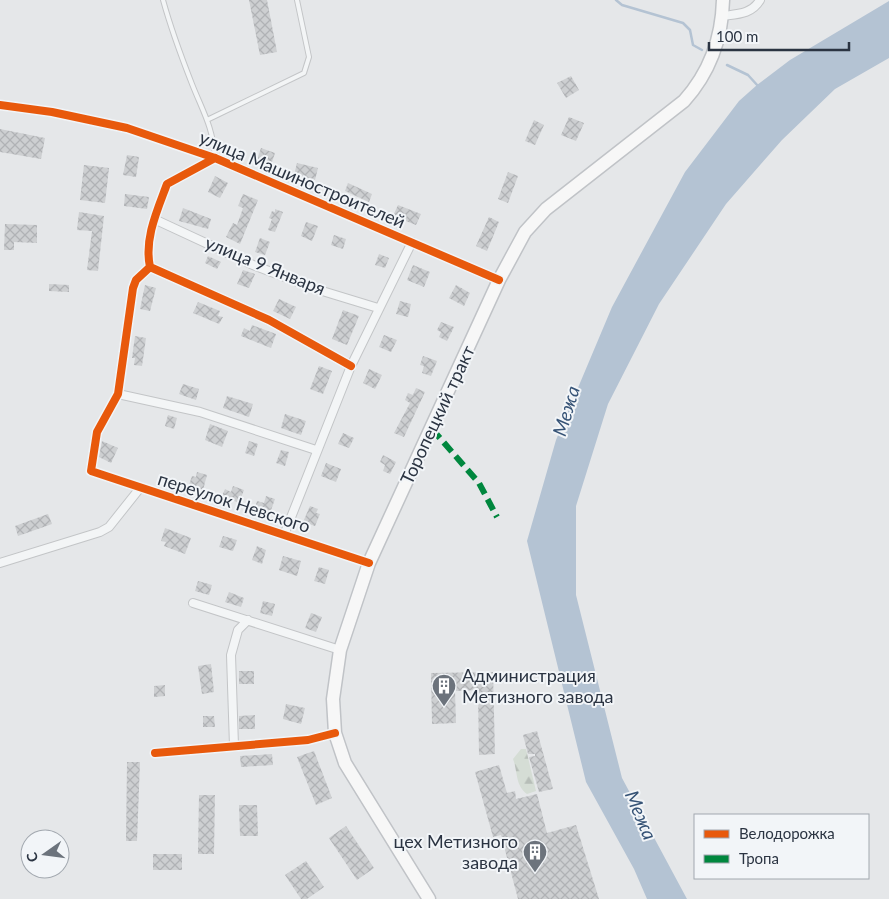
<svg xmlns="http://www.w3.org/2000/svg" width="889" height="899" viewBox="0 0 889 899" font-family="Lato,sans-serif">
<defs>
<pattern id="forest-firs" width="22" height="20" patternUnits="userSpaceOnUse" patternTransform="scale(1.25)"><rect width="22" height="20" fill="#d5ddd5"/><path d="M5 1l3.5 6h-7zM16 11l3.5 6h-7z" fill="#b7beb8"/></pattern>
<pattern id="building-cross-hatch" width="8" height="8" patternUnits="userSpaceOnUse" patternTransform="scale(1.25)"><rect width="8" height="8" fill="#cdcfd1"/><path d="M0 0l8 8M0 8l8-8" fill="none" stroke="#b0b2b5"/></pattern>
</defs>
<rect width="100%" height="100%" fill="#e5e7e9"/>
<path fill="url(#forest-firs)" d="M521 749H526L536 791 527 794C515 785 518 772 513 759Z"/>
<path fill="#b4c3d3" d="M889 1V58L835 89 782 140 726 204 659 304 608 404 576 506V595L622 778 687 899H647L634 869 586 782 527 541 556 440 612 307 685 172 739 101 757 85 790 60Z"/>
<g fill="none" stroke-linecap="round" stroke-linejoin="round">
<path stroke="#b4c3d3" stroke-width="2.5" d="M616 0 622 5 683 23 690 30 693 45 702 50
M727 65 748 75 758 86"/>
</g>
<path fill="url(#building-cross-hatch)" d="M249 0H267L277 52 260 55Z
M571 76 579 90 566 98 557 83Z
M569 117 584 123 576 141 561 135Z
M534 120 544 125 535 145 525 141Z
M0 129 45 138 41 159 0 152Z
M261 148 275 153 271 165 257 160Z
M127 155 139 157 136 177 123 175Z
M297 163 318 168 315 180 294 175Z
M84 165 109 168 105 203 80 200Z
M508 172 518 176 508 203 498 199Z
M215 176 228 183 220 198 208 192Z
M348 183 372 194 369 202 345 191Z
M125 194 149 197 147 209 124 206Z
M243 194 258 200 240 244 226 237 233 223 237 225 243 208 238 206Z
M398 205 421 214 416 225 393 216Z
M183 208 211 219 208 229 179 221Z
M275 209 283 212 275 232 268 230 272 219 269 218 272 211 275 212Z
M79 212 104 216 98 271 87 270 92 231 77 230Z
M489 217 499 222 487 251 476 246Z
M306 222 318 226 312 241 301 236Z
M5 224 37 225V243L14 242V250H4Z
M334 235 346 239 343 249 331 245Z
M260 238 270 242 265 255 255 252Z
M379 254 389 258 385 268 375 265Z
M208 256 221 262 217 269 205 263Z
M413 265 430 272 424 287 407 280Z
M243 270 255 274 249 288 237 284Z
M49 284 69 285V292L49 291Z
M145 285 156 288 150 311 140 309Z
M456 285 470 293 464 306 449 298Z
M279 299 296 307 290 319 273 311Z
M400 301 411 304 408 317 396 314Z
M198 302 220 311 218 316 223 317 219 324 193 313Z
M343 310 359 316 347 345 332 339Z
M441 322 454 327 447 341 439 337 441 332 437 330Z
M252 325 276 334 271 348 241 336 244 328 250 331Z
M384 335 397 340 391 352 379 347Z
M135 336 146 338 142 366 134 365 135 358H132Z
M423 356 437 361 431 376 422 373 424 366 420 365Z
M319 366 332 371 323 394 310 389Z
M369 369 382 375 375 389 363 383Z
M183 384 199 389 196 400 179 394Z
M416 388 425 392 404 437 394 433 410 403 405 400 408 393 413 395Z
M227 396 253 404 249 417 223 408Z
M285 414 306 421 301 435 281 428Z
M168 415 177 418 174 429 165 426Z
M210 424 228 431 222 447 205 440Z
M343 433 354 438 349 448 338 444Z
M102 441 118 448 111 463 99 457Z
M249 441 258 444 254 456 245 453Z
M281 450 289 452 285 466 276 463Z
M383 455 396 462 390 474 383 471 385 465 380 462Z
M326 463 341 469 336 482 321 476Z
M197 472 207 475 203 490 189 485 192 476 196 477Z
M233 486 244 490 239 503 222 496 225 489 231 492Z
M266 496 275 499 270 513 255 508 257 501 264 503Z
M310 506 318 509 316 513 320 514 315 526 303 522Z
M48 514 52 524 18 536 15 526Z
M165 528 191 538 185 554 164 546 166 542 161 541Z
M223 536 237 540 233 551 219 547Z
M257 546 266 550 262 564 252 560Z
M283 556 301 561 297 576 279 570Z
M319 567 329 570 325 584 314 581Z
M198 581 212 585 209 595 195 591Z
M229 592 244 598 241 607 225 602Z
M263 601 275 604 272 616 260 613Z
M311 613 322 617 316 632 305 628Z
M211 664 214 692 202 694 198 666Z
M239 671H254V684H239Z
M493 672 495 754 479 755 478 690 455 691 456 723 432 724 431 673Z
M165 685V696L154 697V686Z
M286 704 305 708 301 724 283 719Z
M255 715V729H239V716Z
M203 716H214L215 727H203Z
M537 731 553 789 539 792 529 757 535 756V754H528L523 735Z
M314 751 332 798 316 805 297 757Z
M272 754 273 765 241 767 240 756Z
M127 762H140L137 841H126Z
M499 765 507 793 515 791 516 799 537 794 547 833 576 825 599 899H518L501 835 493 837 475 772Z
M199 795H215L214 854H198Z
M239 805H257L258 836H240Z
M346 826 374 868 357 880 329 838Z
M153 854H182V870H153Z
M306 861 324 887 307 899H301L285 875Z"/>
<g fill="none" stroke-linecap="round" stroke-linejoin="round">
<defs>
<path id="lane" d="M163 0C171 29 181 56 192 84 203 112 213 127 215 158
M209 119 304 73 309 57 297 0"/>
<path id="street" d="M723 16C738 14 752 14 760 0
M0 105 52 112 127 128 215 158 499 280
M215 158 167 184C157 211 144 239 150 267L136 280 133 288 118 394 97 432 91 471 369 563
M154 219 253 265 319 290 378 308
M150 267 269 320 351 366
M118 394 200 412 316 450
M284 535 351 366 412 242
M0 563 100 532 109 527 140 488
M193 603 340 650
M234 746 231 655 238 630 248 620
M155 753 308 740 335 733"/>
<path id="primary" d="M429 899 345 763 335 733 333 699 340 650 369 563 499 280 525 232 546 209 684 101C710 72 722 39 723 0"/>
</defs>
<use href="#lane" stroke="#c3c5c7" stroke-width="6"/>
<use href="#street" stroke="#c3c5c7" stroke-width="10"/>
<use href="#primary" stroke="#c0c3c7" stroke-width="15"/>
<use href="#lane" stroke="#f3f5f6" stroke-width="4"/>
<use href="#street" stroke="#f3f5f6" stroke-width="8"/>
<use href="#primary" stroke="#f7f7f7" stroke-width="12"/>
<path stroke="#00873e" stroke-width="6" stroke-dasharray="12 6" stroke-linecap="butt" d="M432 429 479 483 497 517"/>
<defs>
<path id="cycleway" d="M0 105 52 112 127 128 215 158 499 280
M215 158 167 184C157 211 144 239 150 267L136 280 133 288 118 394 97 432 91 471 369 563
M150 267 269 320 351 366
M155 753 308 740 335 733"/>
</defs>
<use href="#cycleway" stroke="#f2f5f8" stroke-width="11"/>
<use href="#cycleway" stroke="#e8590c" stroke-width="8"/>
</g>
<defs>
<symbol id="building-pin" viewBox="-11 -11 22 30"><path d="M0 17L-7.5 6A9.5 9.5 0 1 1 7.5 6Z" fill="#6c737c" stroke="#f2f5f8"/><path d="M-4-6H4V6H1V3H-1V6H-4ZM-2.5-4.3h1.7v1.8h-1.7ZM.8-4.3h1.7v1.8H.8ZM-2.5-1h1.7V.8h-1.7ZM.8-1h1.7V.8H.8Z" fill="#fff"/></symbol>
</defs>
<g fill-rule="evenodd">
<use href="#building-pin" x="430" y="672" width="28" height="38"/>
<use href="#building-pin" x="521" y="838" width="28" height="38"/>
</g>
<g text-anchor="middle" stroke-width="4" stroke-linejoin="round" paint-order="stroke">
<g font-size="18" fill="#2b3442" stroke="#f2f5f8">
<text transform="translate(302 180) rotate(23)" y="6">улица Машиностроителей</text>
<text transform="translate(265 266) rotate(22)" y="6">улица 9 Января</text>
<text transform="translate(438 415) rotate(-65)" y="6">Торопецкий тракт</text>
<text transform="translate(234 503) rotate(18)" y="6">переулок Невского</text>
</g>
<g font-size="18" fill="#2b3442" stroke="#f2f5f8" text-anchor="start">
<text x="462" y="682">Администрация<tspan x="462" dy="21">Метизного завода</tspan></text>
<text x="518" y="848" text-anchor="end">цех Метизного<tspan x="518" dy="21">завода</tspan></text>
</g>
<g font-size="19" font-style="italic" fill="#365376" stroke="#f2f5f8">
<text transform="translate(566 411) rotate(-73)" y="7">Межа</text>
<text transform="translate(641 815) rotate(67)" y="7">Межа</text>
</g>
</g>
<rect x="694" y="814" width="175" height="65" fill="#f2f5f8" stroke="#a2a8af"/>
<rect x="704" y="830" width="25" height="8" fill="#e8590c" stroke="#a2a8af"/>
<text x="739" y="839" font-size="15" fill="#2b3442">Велодорожка</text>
<rect x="704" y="855" width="25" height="8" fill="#00873e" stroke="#a2a8af"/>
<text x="739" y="864" font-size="15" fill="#2b3442">Тропа</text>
<g transform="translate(45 854) rotate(256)"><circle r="24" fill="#f2f5f8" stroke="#a2a8af"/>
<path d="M0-4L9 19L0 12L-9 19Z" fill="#6c737c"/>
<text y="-8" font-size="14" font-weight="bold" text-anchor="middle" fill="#2b3442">С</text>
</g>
<path d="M709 42v8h140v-8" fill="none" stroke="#2b3442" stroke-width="2.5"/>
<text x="716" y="42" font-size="15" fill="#2b3442" stroke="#f2f5f8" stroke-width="4" paint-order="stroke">100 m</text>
</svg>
